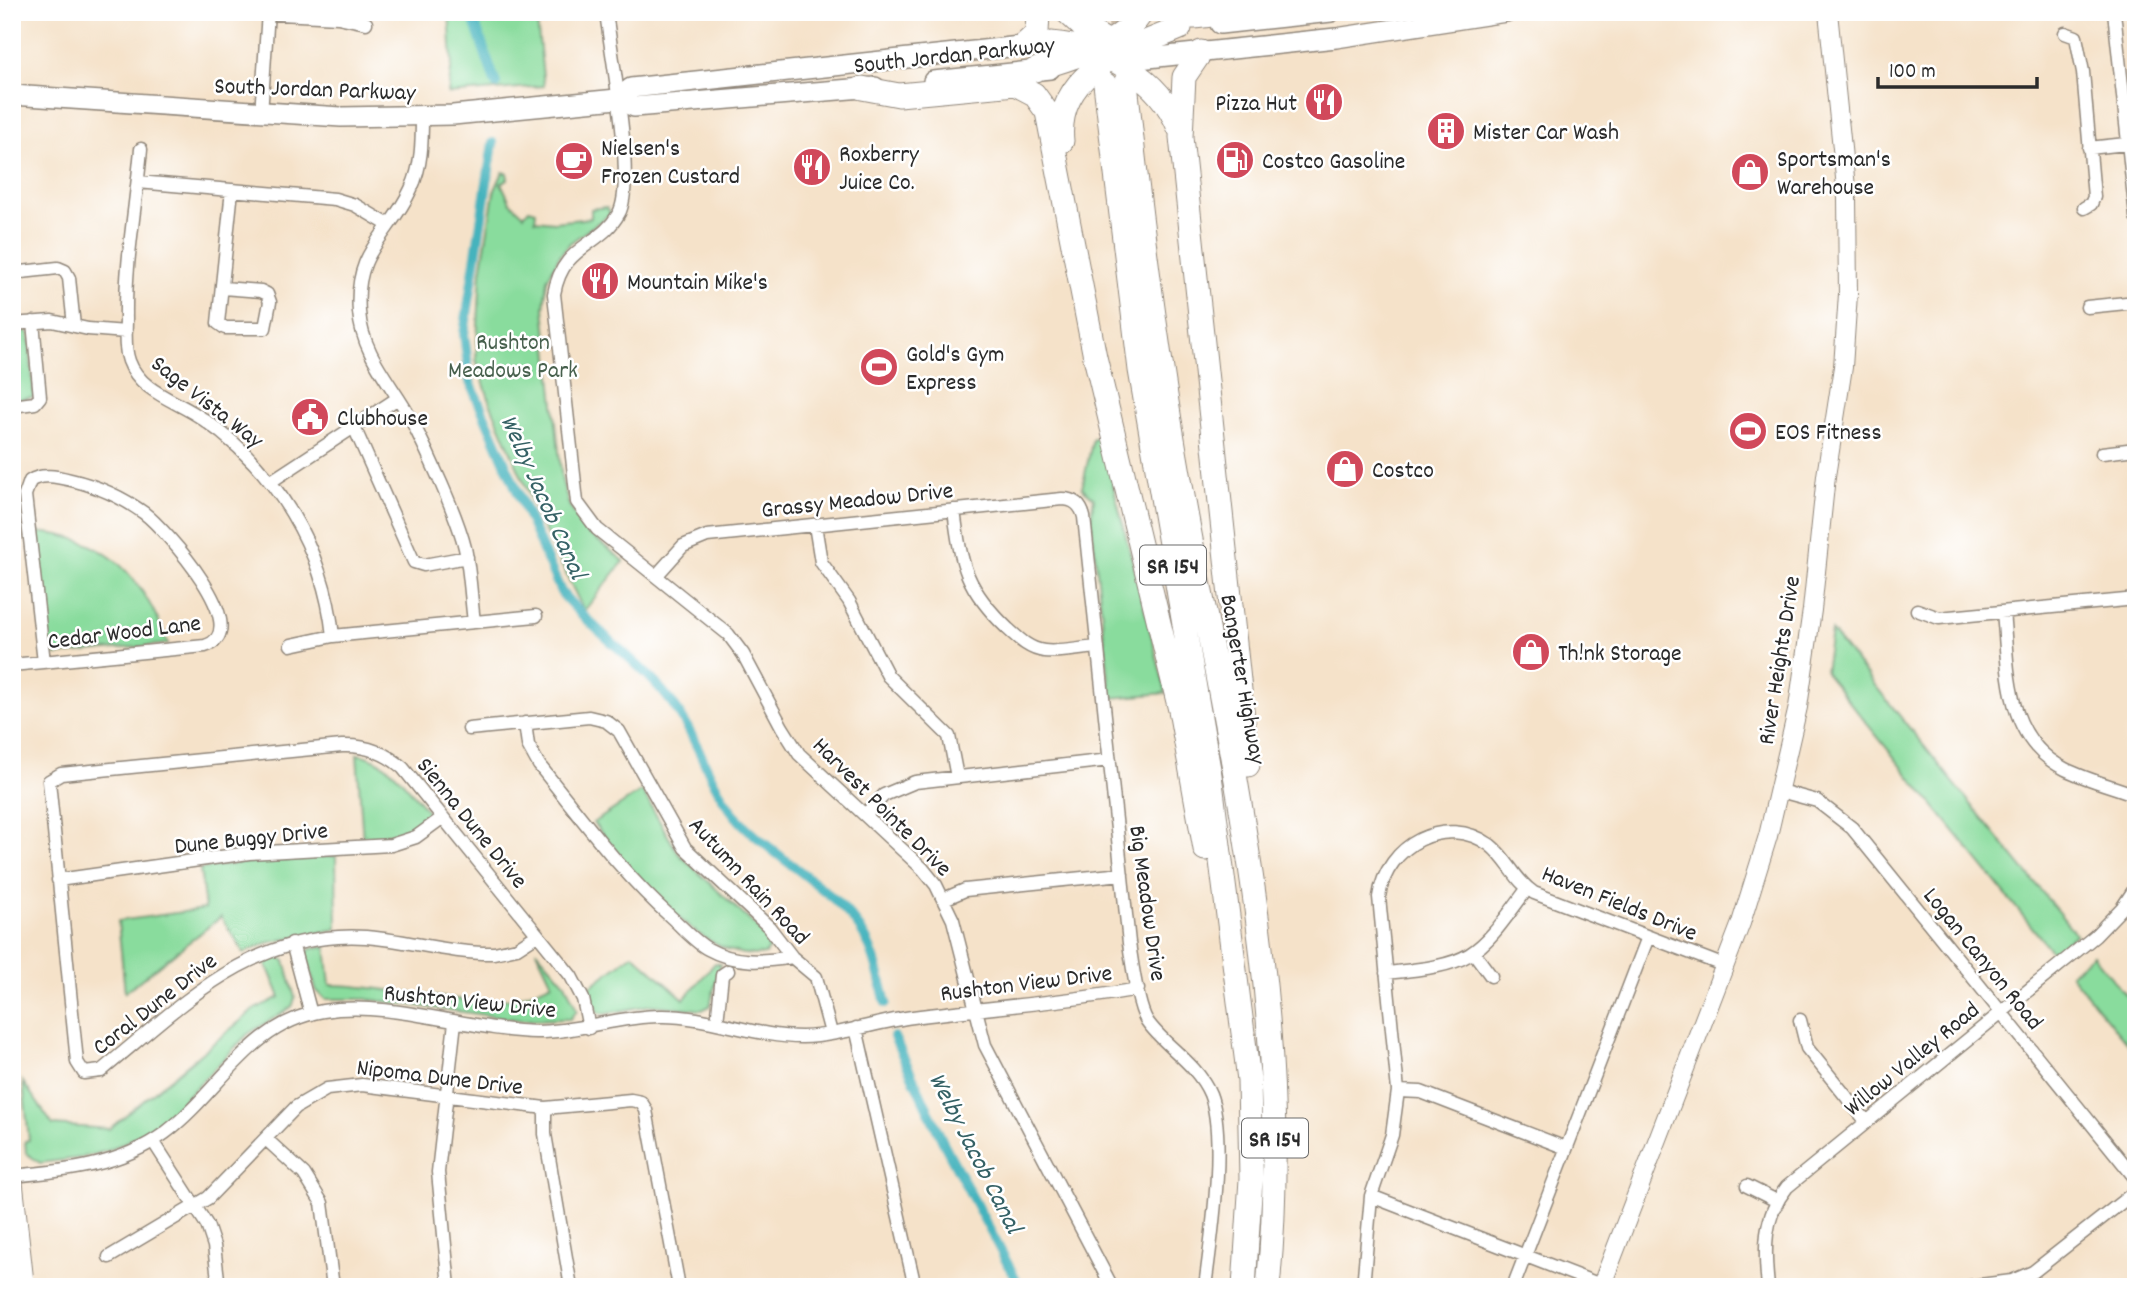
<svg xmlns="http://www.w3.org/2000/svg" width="2148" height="1299" viewBox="0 0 2148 1299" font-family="Dekko,sans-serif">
<rect width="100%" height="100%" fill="#fff"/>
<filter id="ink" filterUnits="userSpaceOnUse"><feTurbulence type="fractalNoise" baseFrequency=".0143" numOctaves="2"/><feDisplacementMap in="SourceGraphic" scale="14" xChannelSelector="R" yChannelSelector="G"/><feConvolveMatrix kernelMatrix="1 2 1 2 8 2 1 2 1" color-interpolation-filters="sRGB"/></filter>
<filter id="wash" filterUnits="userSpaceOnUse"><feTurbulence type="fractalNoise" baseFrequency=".00686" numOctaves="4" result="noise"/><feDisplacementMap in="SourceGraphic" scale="28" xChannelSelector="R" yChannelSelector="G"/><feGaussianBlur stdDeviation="1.57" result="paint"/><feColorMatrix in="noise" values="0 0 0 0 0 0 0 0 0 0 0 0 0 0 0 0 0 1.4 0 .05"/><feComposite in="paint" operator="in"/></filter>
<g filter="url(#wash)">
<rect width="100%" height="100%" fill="#f5e2c9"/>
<path fill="#89dc9d" stroke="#5a8464" stroke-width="2" d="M449 12H536L544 86 448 94 452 63Z
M503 172 507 173 508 179 501 183 510 202 524 215 529 209 536 211 535 220 554 222 591 218V209L606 207 611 213 570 243 559 256 547 280 544 308 562 481 569 505 584 530 624 561 584 611 542 525 491 405 476 359 481 272 494 192Z
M23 330 29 333 34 397 12 401V331Z
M1093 438H1101L1166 693 1111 698 1091 517 1094 498 1082 488Z
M35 532C109 536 144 579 168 644L56 655 47 650Z
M1831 631 2076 934 2053 953 1825 672Z
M357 754C389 759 405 784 425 808L428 813 427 821 406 835 363 841Z
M642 791 678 853 765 935 769 948 765 954C701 965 630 867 593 823Z
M336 856 337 929 267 943 244 953 221 917 125 992 118 921 205 909 200 869 269 859Z
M326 946 330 985C383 984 472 1010 517 997 529 994 541 988 552 983L536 950 565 983 577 1010 570 1019 522 1020 366 999H325L316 990 306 955 310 949Z
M633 954 684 999 715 963 720 964 710 1006 702 1010 651 1005 604 1014 598 1012 587 989Z
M2093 955 2136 1008V1054L2070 974Z
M278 956 285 961 295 998 292 1007 248 1034 161 1123 110 1150 80 1158 40 1163 26 1153 25 1141 29 1140 23 1082 53 1125 109 1129 255 1009 280 997 265 961Z"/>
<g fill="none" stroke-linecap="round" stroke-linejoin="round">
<path stroke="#44b3bd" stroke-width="10" d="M471 12 496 84
M493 143 464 334 470 382 561 592C596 635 646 664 677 710 701 745 710 788 740 821 775 859 841 892 865 937 876 957 880 981 886 1003
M894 1037 943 1142 1020 1287"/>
</g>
</g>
<g filter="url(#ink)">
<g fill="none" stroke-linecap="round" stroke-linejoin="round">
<path stroke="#cdbda9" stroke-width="23" stroke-dasharray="23 11" stroke-linecap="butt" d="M1119 15 1122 52"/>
<defs>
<path id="street" d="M241 12 338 17 366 23
M606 12C611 54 636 181 619 213 600 248 563 243 554 294L577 502 597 529 728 634 743 654 782 727 799 754 923 869 936 885 953 920 985 1045 1112 1287
M2114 12 2136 217
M2065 33 2076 37 2083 72 2094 197 2091 204 2084 208
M261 114 268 12
M422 116C422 141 422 166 411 189 389 237 354 249 359 312 362 355 393 385 412 421 428 453 457 515 465 548 470 572 471 598 474 622
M2089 148 2135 143
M141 149C136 206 125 262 126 319 126 333 124 348 129 361 140 392 178 401 203 419 276 469 324 549 333 636
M138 182 335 199 355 205 387 224
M12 273 58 268 65 271 69 278 74 326
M223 288 261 291 267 294 270 302 265 328H225L218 323 232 190
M2087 307 2136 302
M12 324 52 321 88 329 126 332
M12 406 35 403 40 397 33 322
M354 427 414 562 424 565 467 557
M2102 453 2136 449
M270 482 398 398
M954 510C961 566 966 589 1008 629 1019 639 1029 649 1044 651 1061 653 1081 648 1098 647
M815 525 821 562 849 601 888 676 949 736 957 777
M657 575 683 546 707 536 1062 499C1074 499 1081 505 1084 517L1129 943C1132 962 1137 1005 1147 1021 1164 1046 1197 1063 1210 1094 1227 1137 1211 1240 1205 1287
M1917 610 1939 618 2136 599
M2003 612C2009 670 2004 738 2065 769 2087 780 2112 786 2136 795
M291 645 333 636 536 616
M12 665 205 646C257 631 164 528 144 513 122 497 97 486 71 480 58 477 42 473 30 481L25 495 44 662
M525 723 528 745 539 765C582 818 621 873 672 918 683 928 695 942 708 949 735 964 764 962 792 957
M469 729 589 717 606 721 619 731 685 848 769 927 792 957 816 977 831 1033
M1780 791 1817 801 1852 828 2136 1179
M865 815 884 795 915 782 1110 760
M58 880 249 853 391 845 416 837 442 818
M944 899 965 890 1122 874
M537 935 517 948 494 953C451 954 408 940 366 937 252 930 183 1004 101 1071L84 1073 77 1062 49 781 61 774 342 746C365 745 385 752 403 768L571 976 583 999 589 1028
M292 943 311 1014
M1474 953 1491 976
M1386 973C1474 964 1476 959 1527 889
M1800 1020 1807 1048 1866 1121
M717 1023 722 975 728 971
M856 1028 915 1287
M1398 1091 1421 1092 1566 1148
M545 1108V1134L571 1287
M266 1139 304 1174 322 1203 333 1287
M153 1141 207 1225 214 1246 219 1287
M12 1176C66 1171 120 1166 165 1133 220 1092 249 1023 323 1011 391 1000 467 1030 536 1032 579 1032 618 1016 660 1016 708 1015 754 1037 802 1037 839 1036 876 1022 913 1017 988 1007 1064 1003 1138 989
M1747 1186 1777 1201
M1371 1196 1606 1287
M109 1257 208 1198 296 1107 327 1089 362 1085 545 1108 631 1100 641 1102 646 1110 679 1287
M449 1287 438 1172 455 1022
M1363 1287 1371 1196 1392 1135 1398 1091 1379 897C1386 845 1445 813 1490 845 1508 859 1515 881 1534 893L1725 966
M1513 1287 1648 937
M1768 1287C1764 1249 1763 1217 1787 1187L2095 936 2122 908 2136 887
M1964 1287 2012 1281 2033 1272 2136 1191"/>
<path id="secondary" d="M12 1168 25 1287
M1601 1287 1741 923 1768 836 1798 707 1812 610 1826 476 1843 367 1848 294 1847 197 1828 12"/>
<path id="primary" d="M1220 24 1331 12
M1111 62 1336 38 1506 12
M933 81 1050 69
M12 95 341 117 453 115 617 99 631 88 1038 44
M617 99 634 107 875 87"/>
<path id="highway" d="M1067 12 1082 26 1118 48
M1178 12 1194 17 1239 12
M1051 43C1103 47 1159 77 1179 128
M1024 45 1037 33 1038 12
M1201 52 1184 77 1181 137 1248 765
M1035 70C1070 57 1121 47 1142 12
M1126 83C1141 229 1160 374 1187 518 1234 771 1294 1029 1268 1287
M1105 84 1140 370 1210 775 1249 1080 1251 1179 1244 1287
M862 88 899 95 1015 84 1034 94 1047 112 1095 357 1180 710 1205 849
M1062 141C1055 71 1127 50 1180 28"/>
</defs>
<use href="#street" stroke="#90867a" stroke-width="15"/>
<use href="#secondary" stroke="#90867a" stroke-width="20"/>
<use href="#primary" stroke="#90867a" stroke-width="22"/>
<use href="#highway" stroke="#90867a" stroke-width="25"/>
<use href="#street" stroke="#fff" stroke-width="12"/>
<use href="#secondary" stroke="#fff" stroke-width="18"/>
<use href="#primary" stroke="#fff" stroke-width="19"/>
<use href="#highway" stroke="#fff" stroke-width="23"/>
</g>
</g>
<defs>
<symbol id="restaurant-disc" viewBox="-11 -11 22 22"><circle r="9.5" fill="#d1495b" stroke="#fff"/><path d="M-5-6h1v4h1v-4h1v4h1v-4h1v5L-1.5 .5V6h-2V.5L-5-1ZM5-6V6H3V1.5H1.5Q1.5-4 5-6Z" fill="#fff"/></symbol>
<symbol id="building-disc" viewBox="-11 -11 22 22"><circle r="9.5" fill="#d1495b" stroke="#fff"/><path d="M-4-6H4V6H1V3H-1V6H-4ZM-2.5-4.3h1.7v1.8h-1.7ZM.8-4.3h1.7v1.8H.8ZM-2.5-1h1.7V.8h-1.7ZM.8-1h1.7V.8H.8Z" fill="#fff"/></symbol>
<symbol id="fuel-disc" viewBox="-11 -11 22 22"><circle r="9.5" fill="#d1495b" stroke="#fff"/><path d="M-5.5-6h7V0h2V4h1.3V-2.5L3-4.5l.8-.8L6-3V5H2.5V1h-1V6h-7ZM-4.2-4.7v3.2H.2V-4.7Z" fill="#fff"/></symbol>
<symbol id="cafe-disc" viewBox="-11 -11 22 22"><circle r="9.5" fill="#d1495b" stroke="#fff"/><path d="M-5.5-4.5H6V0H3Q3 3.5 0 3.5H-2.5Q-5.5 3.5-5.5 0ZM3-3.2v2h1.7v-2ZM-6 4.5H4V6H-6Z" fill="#fff"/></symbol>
<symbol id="shop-disc" viewBox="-11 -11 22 22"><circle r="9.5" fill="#d1495b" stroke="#fff"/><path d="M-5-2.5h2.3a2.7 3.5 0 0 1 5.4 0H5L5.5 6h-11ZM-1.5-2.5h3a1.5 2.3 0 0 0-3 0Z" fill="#fff"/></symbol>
<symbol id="stadium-disc" viewBox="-11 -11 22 22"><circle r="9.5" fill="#d1495b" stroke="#fff"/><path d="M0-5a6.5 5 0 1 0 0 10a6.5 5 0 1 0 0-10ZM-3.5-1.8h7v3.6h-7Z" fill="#fff"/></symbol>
<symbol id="civic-disc" viewBox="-11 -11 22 22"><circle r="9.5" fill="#d1495b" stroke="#fff"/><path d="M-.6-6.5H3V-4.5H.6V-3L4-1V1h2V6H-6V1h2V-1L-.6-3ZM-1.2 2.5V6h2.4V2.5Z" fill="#fff"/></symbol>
</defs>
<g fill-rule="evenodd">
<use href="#restaurant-disc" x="1302" y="80" width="44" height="44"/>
<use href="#building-disc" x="1424" y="109" width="44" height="44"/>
<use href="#fuel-disc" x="1213" y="138" width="44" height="44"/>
<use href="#cafe-disc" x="552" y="139" width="44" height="44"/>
<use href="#restaurant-disc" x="790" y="145" width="44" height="44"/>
<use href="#shop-disc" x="1728" y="150" width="44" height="44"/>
<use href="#restaurant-disc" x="578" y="259" width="44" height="44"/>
<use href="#stadium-disc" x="857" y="345" width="44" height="44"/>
<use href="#civic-disc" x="288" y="395" width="44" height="44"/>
<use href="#stadium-disc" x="1726" y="409" width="44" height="44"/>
<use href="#shop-disc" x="1323" y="447" width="44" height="44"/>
<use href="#shop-disc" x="1509" y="630" width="44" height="44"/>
</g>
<g text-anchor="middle" stroke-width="5" stroke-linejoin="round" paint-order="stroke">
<g fill="#fff" stroke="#6b6b6b" stroke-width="2">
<rect x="1140" y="545.5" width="66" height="39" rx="5"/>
<rect x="1242" y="1118.5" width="66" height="39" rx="5"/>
</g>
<g font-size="23" font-weight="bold" fill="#2b2b2b">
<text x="1173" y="573">SR 154</text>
<text x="1275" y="1146">SR 154</text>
</g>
<g font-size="24" fill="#2b2b2b" stroke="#fff">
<text transform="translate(954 54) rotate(-6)" y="8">South Jordan Parkway</text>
<text transform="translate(315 88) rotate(2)" y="8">South Jordan Parkway</text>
<text transform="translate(208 401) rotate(38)" y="8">Sage Vista Way</text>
<text transform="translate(857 499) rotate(-6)" y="8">Grassy Meadow Drive</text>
<text transform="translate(124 631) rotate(-7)" y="8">Cedar Wood Lane</text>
<text transform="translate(1778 660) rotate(-81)" y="8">River Heights Drive</text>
<text transform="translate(1244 679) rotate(80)" y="8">Bangerter Highway</text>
<text transform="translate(883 806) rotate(45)" y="8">Harvest Pointe Drive</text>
<text transform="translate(473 822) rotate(51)" y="8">Sienna Dune Drive</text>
<text transform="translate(251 837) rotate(-6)" y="8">Dune Buggy Drive</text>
<text transform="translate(750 880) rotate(47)" y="8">Autumn Rain Road</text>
<text transform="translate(1620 902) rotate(22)" y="8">Haven Fields Drive</text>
<text transform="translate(1149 903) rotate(82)" y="8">Big Meadow Drive</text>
<text transform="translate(1984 958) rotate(51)" y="8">Logan Canyon Road</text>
<text transform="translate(1026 982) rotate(-7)" y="8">Rushton View Drive</text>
<text transform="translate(470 1000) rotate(6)" y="8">Rushton View Drive</text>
<text transform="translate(154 1003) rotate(-38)" y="8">Coral Dune Drive</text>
<text transform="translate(1911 1058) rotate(-39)" y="8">Willow Valley Road</text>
<text transform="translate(440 1076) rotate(7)" y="8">Nipoma Dune Drive</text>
</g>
<g font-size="24" fill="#2b2b2b" stroke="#fff" text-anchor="start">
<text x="1297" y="110" text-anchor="end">Pizza Hut</text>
<text x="1473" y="139">Mister Car Wash</text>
<text x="601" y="155">Nielsen's<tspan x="601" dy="28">Frozen Custard</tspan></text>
<text x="839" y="161">Roxberry<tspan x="839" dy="28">Juice Co.</tspan></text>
<text x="1777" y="166">Sportsman's<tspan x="1777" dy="28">Warehouse</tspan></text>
<text x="1262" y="168">Costco Gasoline</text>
<text x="627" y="289">Mountain Mike's</text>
<text x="906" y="361">Gold's Gym<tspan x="906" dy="28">Express</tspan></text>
<text x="337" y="425">Clubhouse</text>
<text x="1775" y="439">EOS Fitness</text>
<text x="1372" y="477">Costco</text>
<text x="1558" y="660">Th!nk Storage</text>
</g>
<g font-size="24" fill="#47604d" stroke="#fff">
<text x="513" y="349">Rushton<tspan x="513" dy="28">Meadows Park</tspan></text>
</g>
<g font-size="26" font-style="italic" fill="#356165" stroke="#fff">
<text transform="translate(545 496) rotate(66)" y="9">Welby Jacob Canal</text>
<text transform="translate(977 1152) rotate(63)" y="9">Welby Jacob Canal</text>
</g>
</g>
<rect width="2148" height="1299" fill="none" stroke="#fff" stroke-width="42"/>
<path d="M1878 77v10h159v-10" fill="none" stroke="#2b2b2b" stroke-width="3.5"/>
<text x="1889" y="77" font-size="21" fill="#2b2b2b" stroke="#ffffff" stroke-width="5" paint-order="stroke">100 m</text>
</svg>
